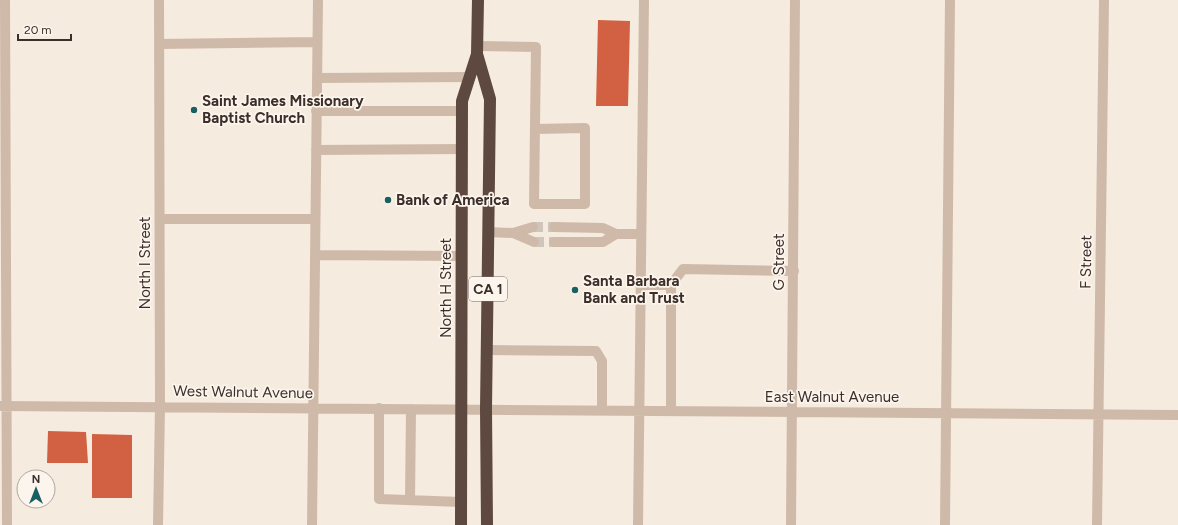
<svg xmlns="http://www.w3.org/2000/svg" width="1178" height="525" viewBox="0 0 1178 525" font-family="Figtree,sans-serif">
<rect width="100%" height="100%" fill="#f5ebdf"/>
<path fill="#d16142" d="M598 20 630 21 628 106H596Z
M48 431 86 432 88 463H47Z
M92 434 132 435V498H92Z"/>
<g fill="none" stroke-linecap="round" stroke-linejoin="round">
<path stroke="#d0c5bb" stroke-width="10" stroke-dasharray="10 5" stroke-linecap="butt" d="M533 227H554
M534 242H554"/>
<path stroke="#cfbaa9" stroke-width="10" d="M5 0 7 525
M159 44 317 42
M477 46 536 47 534 204H585V128L535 129
M317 78 470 77
M316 111H462
M316 150 462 149
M160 219H315
M554 227 603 228 616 234H641
M488 232 513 233 533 227
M513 233 534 242
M554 242H603L616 234
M315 255 462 256
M640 285H671V411
M671 285 683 269 794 271
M487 350 596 351 602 361V410
M0 406 1178 415
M379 408V499L461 502
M410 500 411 409
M158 525 160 406 159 0
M312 525 318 0
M638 525 644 0
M791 525 795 0
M945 525 950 0
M1097 525 1104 0"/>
<path stroke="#5e4940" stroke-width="12" d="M478 0 477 54 490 99 486 409 487 525
M461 525 462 101 477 54"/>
</g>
<g fill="#1a5f62" stroke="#fcf5ed" stroke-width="1.5">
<circle cx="194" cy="110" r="4"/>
<circle cx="388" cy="200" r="4"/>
<circle cx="575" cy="290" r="4"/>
</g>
<g text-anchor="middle" stroke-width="3.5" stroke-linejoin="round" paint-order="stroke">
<rect fill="#fcf5ed" stroke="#766a64" stroke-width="1" x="469" y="277" width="38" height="24" rx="3"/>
<g font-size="14" font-weight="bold" fill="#3c2f2a">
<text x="488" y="294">CA 1</text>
</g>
<g font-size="15" font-weight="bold" fill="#3c2f2a" stroke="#fcf5ed" text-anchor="start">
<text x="202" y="106">Saint James Missionary<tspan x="202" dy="17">Baptist Church</tspan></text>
<text x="396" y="205">Bank of America</text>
<text x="583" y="286">Santa Barbara<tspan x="583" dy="17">Bank and Trust</tspan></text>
</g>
<g font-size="15" fill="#3c2f2a" stroke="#fcf5ed">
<text transform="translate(779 262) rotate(-90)" y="5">G Street</text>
<text transform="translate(1086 262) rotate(-89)" y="5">F Street</text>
<text transform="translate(145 263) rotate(-90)" y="5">North I Street</text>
<text transform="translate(446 288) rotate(-90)" y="5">North H Street</text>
<text transform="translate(243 392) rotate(1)" y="5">West Walnut Avenue</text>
<text x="832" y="402">East Walnut Avenue</text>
</g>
</g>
<g transform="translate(36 489)"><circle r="19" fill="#fcf5ed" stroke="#afa69f"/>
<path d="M0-3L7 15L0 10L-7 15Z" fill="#1a5f62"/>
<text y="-6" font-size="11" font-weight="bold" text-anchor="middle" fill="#3c2f2a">N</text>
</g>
<path d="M18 34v6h53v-6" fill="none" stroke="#3c2f2a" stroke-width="2"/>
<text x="24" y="34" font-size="12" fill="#3c2f2a" stroke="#fcf5ed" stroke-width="3" paint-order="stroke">20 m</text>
</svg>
